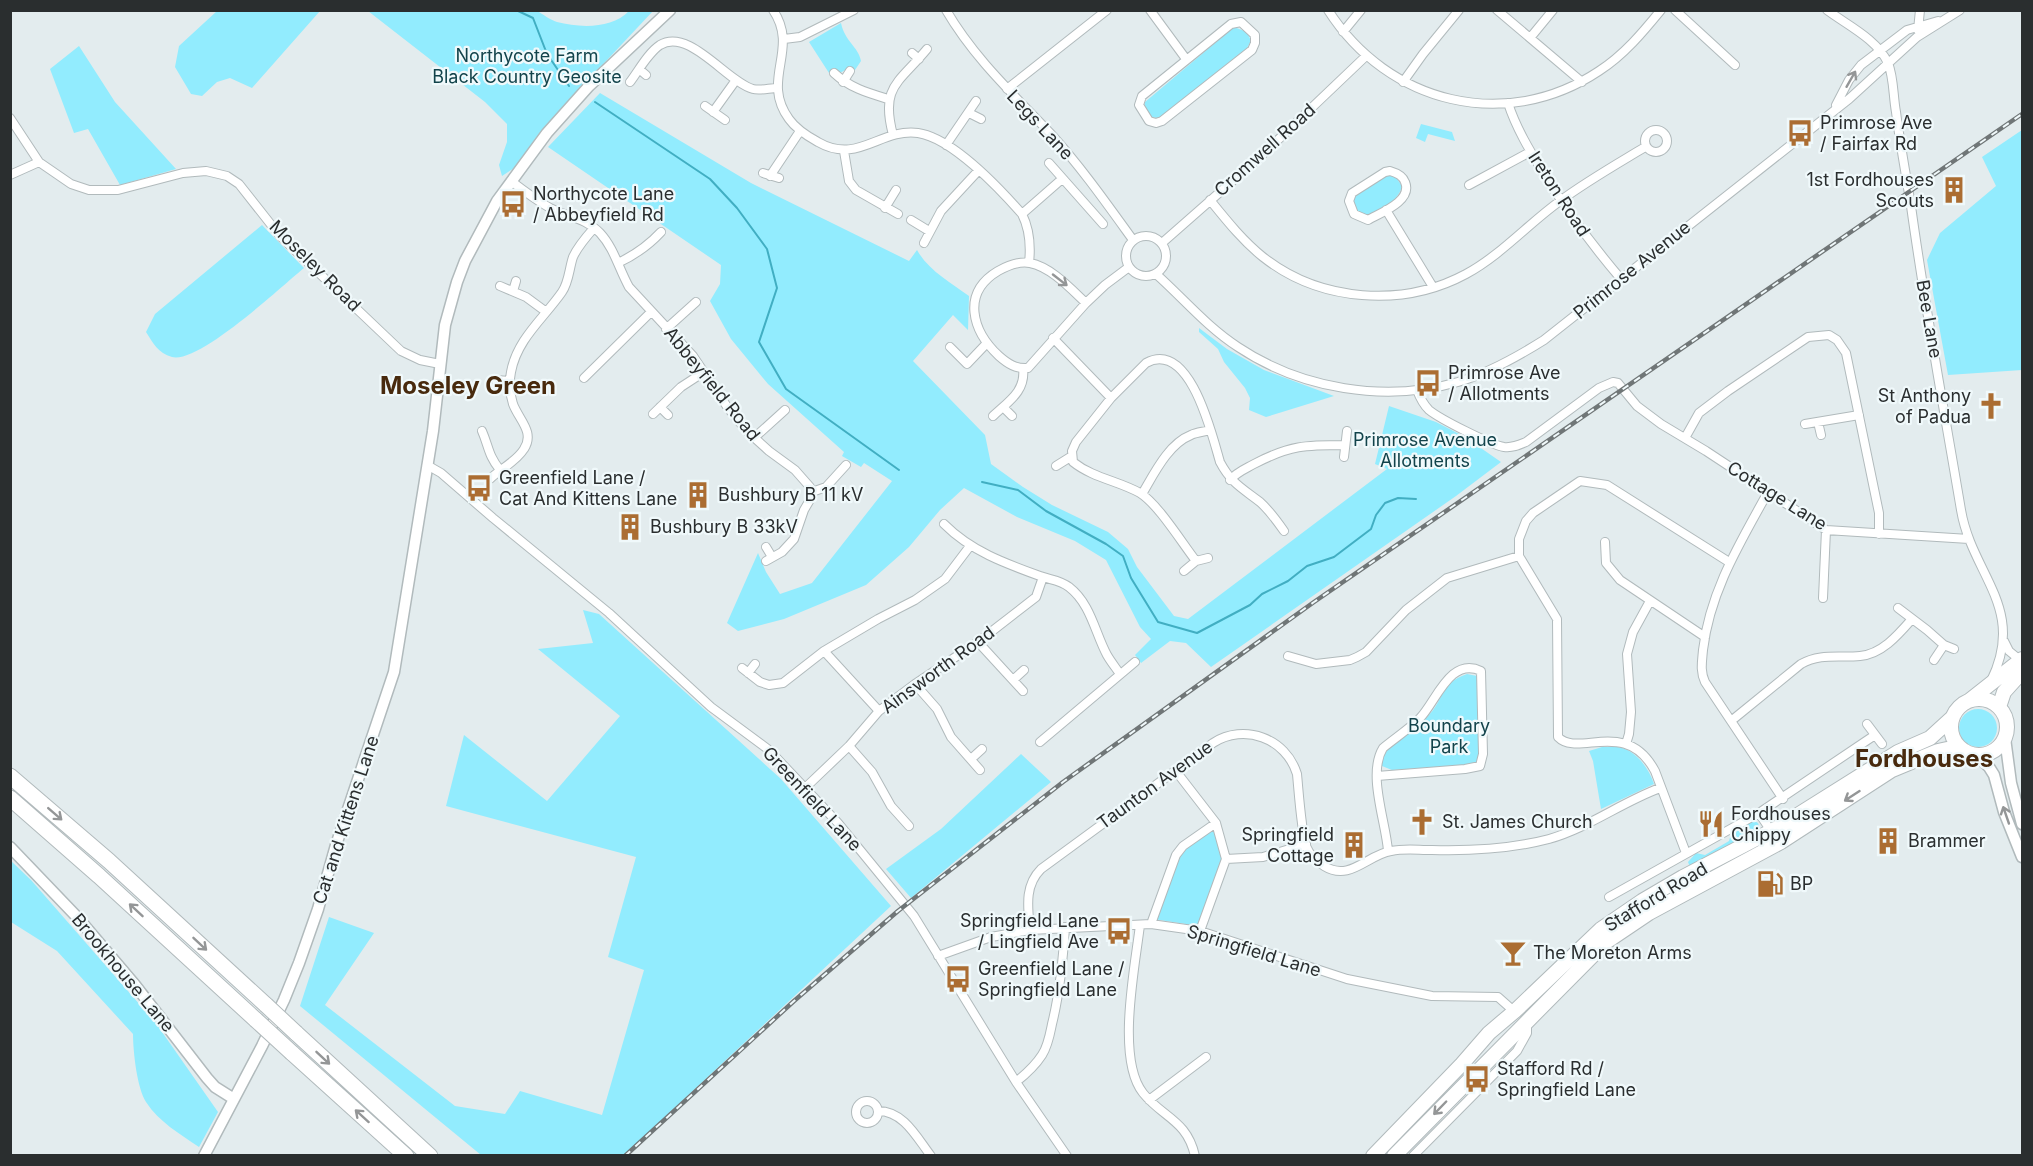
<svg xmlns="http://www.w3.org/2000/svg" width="2033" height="1166" viewBox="0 0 2033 1166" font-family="Inter,sans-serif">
<rect width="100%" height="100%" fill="#e3ecee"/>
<path fill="#92ecfe" d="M217 11V10L320 11 252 88 230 78 217 82 202 96 191 94 175 67 179 46Z
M368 11H537C543 14 550 20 557 22 580 28 612 29 629 11H653L563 107 537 138 522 163 502 176 499 165 507 142V124L485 102Z
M841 23C845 42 858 46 861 61L853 73 847 69 840 73 833 68 829 73 809 42Z
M1234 27 1247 32 1251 41 1247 48 1159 118C1149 118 1142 112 1145 102Z
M79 46 115 102 176 169 120 185 88 129 74 133 50 69Z
M600 93 751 183 909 261 917 250C928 270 951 283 969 296L968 330 953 315 913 361 985 435 991 464 1023 487 1052 505 1108 532 1128 549 1137 567 1174 616 1188 619 1387 469 1375 464 1389 406 1436 422 1465 437 1501 462 1456 496 1211 667 1186 643 1170 641 1141 663 1135 655 1151 639 1140 627 1106 560 1075 541 1017 517 964 488 940 510 909 547 866 585 784 619 738 631 727 623 758 553 766 572 780 594 812 583 892 481 864 463 861 467 842 456 844 452 768 384 731 339 710 301 720 284 721 265 548 147Z
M1421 124 1452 132 1455 141 1428 134 1425 142 1416 138Z
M2022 130V370L1948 375 1927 260 1940 233 1996 186 1982 157Z
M1389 174 1395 176 1402 186C1398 203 1379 210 1364 217L1357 215 1352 201 1359 191Z
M262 225 304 268C282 286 199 364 172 357 158 353 153 343 146 332L155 314Z
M1199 328 1227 349 1264 370 1334 396 1266 417 1249 410 1250 398 1245 388 1224 362 1218 349 1199 332Z
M583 610 599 614 781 779 891 906 624 1155H481L300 1006 329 917 374 933 325 1005 455 1106 505 1114 520 1091 602 1115 644 970 608 957 636 857 446 806 464 735 547 801 620 716 538 649 593 643Z
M1467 674 1477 676 1479 755 1477 762 1467 765 1392 770 1382 766V758L1386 750C1400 739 1414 729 1427 717 1445 700 1438 684 1467 674Z
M1959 728a19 19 0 1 1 38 0a19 19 0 1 1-38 0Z
M1602 747C1608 747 1616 746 1622 748 1638 753 1649 769 1654 784L1601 809 1593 761 1589 751Z
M1021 754 1051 782 911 898 886 869 941 829Z
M1753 820 1758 823 1760 829 1754 835 1690 867 1688 862 1696 853 1705 855 1729 841 1731 834Z
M1214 827 1223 860 1199 926 1153 919 1183 848Z
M10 860 31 880 155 1022 218 1112 199 1147C180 1134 159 1122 146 1102 137 1088 133 1051 133 1034L57 951 11 922Z"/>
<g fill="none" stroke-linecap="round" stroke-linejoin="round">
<path stroke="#41aec2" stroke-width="2" d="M516 10 533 18 547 54 569 86
M595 102 710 179 737 208 767 249 777 288 759 342 786 389 899 470
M982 482 1018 490 1046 511 1106 544 1123 556 1131 578 1158 622 1197 633 1250 605 1262 594 1288 581 1307 566 1334 557 1371 529 1376 515 1385 503 1398 498 1416 499"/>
<defs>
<path id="minor" d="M773 10C800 50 760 79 789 119 796 129 807 136 818 142 858 165 880 128 918 133 952 138 1000 189 1022 214 1030 230 1031 245 1029 263
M946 10C974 58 1013 94 1051 134 1081 167 1107 204 1133 240
M1150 10 1186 59
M1328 10C1388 104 1506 133 1599 71 1624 55 1643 32 1661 10
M1497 10 1582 82
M1675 10 1735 65
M1827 10C1847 25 1877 39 1888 63 1894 78 1893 96 1896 112 1900 143 1906 175 1911 206 1925 308 1944 409 1961 510 1972 575 2027 608 1991 681
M1241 22 1255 35V43L1252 50 1162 121 1156 123 1149 121 1139 105 1142 96 1231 24Z
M1918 30 1920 10
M1343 32 1361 10
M1530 38 1553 10
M784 39 800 37 854 10
M912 53 919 59
M639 69 646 75
M834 73C850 88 868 93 888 99
M630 82C639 70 648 53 660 45 689 27 727 82 753 89 760 91 770 88 777 88
M843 82 850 71
M1403 82 1423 54 1459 10
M1007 89 1107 10
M1508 103C1516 128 1530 151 1544 174 1567 211 1592 245 1621 279
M1836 105 1849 80 1861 65 1907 30 1938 21
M705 106 725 120
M713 112 736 80
M969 113 981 119
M10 118 39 162 71 184 89 190H118L183 173 206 171 227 176 239 184 280 236 401 351 420 360 440 364
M1645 141a11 11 0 1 1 22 0a11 11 0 1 1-22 0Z
M893 135C880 86 899 83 927 49
M946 145 976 101
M844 151 849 181 856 190 898 214
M1049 163 1103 224
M1390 171C1397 173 1403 176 1405 182 1413 201 1380 213 1368 220L1354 214 1349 201 1352 193 1385 172Z
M763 173 779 178
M10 175 39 162
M770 176 800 131
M511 181C524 191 536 200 550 208 567 217 586 218 600 233 614 248 619 269 629 287L693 356 728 408 747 431 769 451 795 470 810 487 811 498 804 510 794 539 782 552 766 561
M1469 185 1530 152
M1210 200C1227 221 1243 241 1263 257 1320 302 1403 308 1466 274 1501 255 1528 224 1560 201 1587 181 1617 164 1645 147
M885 208 896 190
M1386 210 1433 287
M1022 214 1062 179
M911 220 929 231
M1126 256a20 20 0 1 1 40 0a20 20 0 1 1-40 0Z
M924 243 941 211 978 171
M1162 243 1261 156 1366 56
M618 263C635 255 648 246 661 232
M1156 274C1183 298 1207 327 1238 347 1301 389 1385 403 1458 382 1489 373 1517 357 1544 340L1849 99 1917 37 1960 10
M500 286 526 297 545 311
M513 291 516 281
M1086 303C1071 289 1051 267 1030 263 1020 261 1007 266 998 271 961 293 972 331 999 356 1008 364 1016 369 1028 368L1086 303 1105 285 1129 267
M666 329 696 302
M1053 338 1111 398 1146 363C1190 339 1212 435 1220 462 1231 483 1242 488 1260 502 1269 510 1277 521 1284 531
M950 347 967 364 987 343
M584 378 651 312
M496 380 510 381
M1417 390C1420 398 1423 404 1429 410 1440 419 1491 445 1504 447 1513 448 1519 445 1526 442L1599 388 1613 382 1618 383 1637 406 1661 424 1706 451 1826 530 1969 539
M1111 398 1076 442 1072 451 1073 462C1093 478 1119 481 1140 493 1158 504 1182 543 1196 561
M660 407 668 415
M1003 407 1012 416
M653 414 681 387 704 372
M993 416C1009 401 1026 391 1023 368
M1818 422 1821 435
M1805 424 1859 415
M482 431C489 447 488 455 500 470
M754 438 785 410
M1685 438 1699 413 1728 391 1808 337 1829 335 1837 340 1846 353 1879 513V534
M1344 457 1347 431
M427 465 441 473 493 518 609 613 711 707 769 750 838 823 914 916 1016 1082 1067 1156
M1056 466 1072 456
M490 479C500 469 516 462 524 449 535 432 519 420 513 404 510 395 509 382 511 372 517 339 544 318 562 292 569 282 569 269 573 257 578 246 586 237 594 228
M1230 480C1237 472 1245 469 1254 464 1290 445 1306 445 1345 445
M812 492 826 487 846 465
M1768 492C1740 543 1710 591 1703 650 1702 662 1700 671 1705 682L1783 799
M1142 494C1154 474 1168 444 1191 435 1197 432 1204 432 1210 430
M944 524C971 551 1004 563 1040 576 1051 580 1060 580 1069 587 1091 604 1095 633 1107 655 1111 662 1116 668 1120 674
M1605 542 1606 563 1620 580 1705 637
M766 547 772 557
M1184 571 1196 561 1208 558
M1823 598 1826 530
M1898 608 1927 630 1944 645 1954 649
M2004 641 2009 651 2020 660
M978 642 1023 691
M824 651 879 711
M1288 656 1316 664 1350 660 1357 657 1366 652 1406 610 1447 578 1519 556
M1934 660 1944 645
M742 668 760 682 769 685 783 683 824 651 878 619 915 600 945 579 970 546
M748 673 755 664
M1013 680 1024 670
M915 684 937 709 951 737 980 770
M1731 721 1801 664C1820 653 1839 658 1860 656 1882 654 1898 635 1912 619
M1867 724 1882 744
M1040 742 1135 662
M1626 744 1629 734 1631 712 1627 654 1633 632 1650 601
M849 746 872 772 891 806 909 826
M971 759 982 749
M1175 770 1216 823 1226 859 1200 931
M1377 776 1465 769 1480 766 1483 754 1481 671C1450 656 1436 702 1420 718 1409 729 1395 738 1383 748 1367 774 1386 822 1388 851
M805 788 849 746 879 711 915 684 978 642 1036 597 1043 577
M1759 813 1771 831
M1686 853 1655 771C1626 717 1578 758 1558 737L1557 619 1519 556V539L1526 521 1533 513 1580 481 1607 485 1729 562
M1226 859 1263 857 1306 844
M1609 897 1759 813 1875 735
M1151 924 1176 855 1183 846 1216 823
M1140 925C1135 967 1116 1059 1143 1093 1163 1118 1187 1120 1195 1156
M1030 930C1028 908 1024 886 1041 869L1213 743C1244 723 1286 738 1297 774 1299 795 1301 827 1306 846 1309 854 1317 862 1324 866 1350 882 1367 855 1391 851 1405 848 1417 850 1432 850 1470 851 1511 849 1549 839 1588 828 1622 802 1660 788
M938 956 991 937 1030 930 1151 924 1200 931 1347 979 1432 996 1498 997 1516 1013
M1016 1082C1026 1074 1035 1066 1042 1055 1048 1046 1050 1034 1052 1024 1060 992 1063 960 1065 927
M1149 1100 1206 1057
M856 1112a11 11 0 1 1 22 0a11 11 0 1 1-22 0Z
M878 1111C904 1111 917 1138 931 1156
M1413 1156 1517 1051 1527 1033V1023"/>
<path id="tertiary" d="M2005 738 2011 783 2022 824
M1975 754 1989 767 1994 775 2004 812 2022 857
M10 847 78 918 135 985 207 1078 215 1087 234 1099
M204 1156 262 1046 284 1000 299 963 318 909 336 845 394 672 433 431 445 325 457 282 465 261 497 201 547 133 589 86 670 10"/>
<path id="trunk" d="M1951 727a28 28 0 1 1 56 0a28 28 0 1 1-56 0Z
M1970 700 2022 659
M1999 707 2004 692 2022 672
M1373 1156 1462 1064 1489 1033 1515 1011 1601 929 1642 901 1683 877 1777 828 1898 752 1930 738 1953 717
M1394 1156 1606 942 1649 913 1781 842 1892 770 1938 751 1947 749H1962"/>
<path id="motorway" d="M10 776 109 861 266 1005
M10 798 99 876 256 1020
M296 1033 430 1156
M292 1053 406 1156"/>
</defs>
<use href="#minor" stroke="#b1babc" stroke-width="10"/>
<use href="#tertiary" stroke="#b1babc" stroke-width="13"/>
<use href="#trunk" stroke="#b1babc" stroke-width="16"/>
<use href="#motorway" stroke="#b1babc" stroke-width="17"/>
<use href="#minor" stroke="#fff" stroke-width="8"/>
<use href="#tertiary" stroke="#fff" stroke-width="10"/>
<use href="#trunk" stroke="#fff" stroke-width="14"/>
<use href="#motorway" stroke="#fff" stroke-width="15"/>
<defs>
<path id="rail" d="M625 1156 794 1001 898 911 1063 782 1314 602 2022 114"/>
</defs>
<use href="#rail" stroke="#707677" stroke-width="4.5"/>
<use href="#rail" stroke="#f0f9fb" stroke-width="2" stroke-dasharray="7" stroke-linecap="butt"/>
<defs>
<path id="motorway-bridge" d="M266 1005 296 1033
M256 1020 292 1053"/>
</defs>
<use href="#motorway-bridge" stroke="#b1babc" stroke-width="17" stroke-linecap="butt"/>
<use href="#motorway-bridge" stroke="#fff" stroke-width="15"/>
</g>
<defs><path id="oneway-shaft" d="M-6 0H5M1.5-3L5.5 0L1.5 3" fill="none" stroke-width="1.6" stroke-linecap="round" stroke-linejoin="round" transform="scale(1.5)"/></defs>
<g stroke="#949697">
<use href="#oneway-shaft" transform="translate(1851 79) rotate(-60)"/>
<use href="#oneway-shaft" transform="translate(1060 280) rotate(38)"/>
<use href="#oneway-shaft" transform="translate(1852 796) rotate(147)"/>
<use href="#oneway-shaft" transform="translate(55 814) rotate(41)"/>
<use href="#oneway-shaft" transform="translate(2006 815) rotate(-109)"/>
<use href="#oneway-shaft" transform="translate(136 910) rotate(-137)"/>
<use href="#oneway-shaft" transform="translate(200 944) rotate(43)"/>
<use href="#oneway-shaft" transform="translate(323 1058) rotate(43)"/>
<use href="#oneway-shaft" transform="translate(1440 1108) rotate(134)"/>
<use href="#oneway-shaft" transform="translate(362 1116) rotate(-138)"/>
</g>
<defs>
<symbol id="bus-bare" viewBox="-9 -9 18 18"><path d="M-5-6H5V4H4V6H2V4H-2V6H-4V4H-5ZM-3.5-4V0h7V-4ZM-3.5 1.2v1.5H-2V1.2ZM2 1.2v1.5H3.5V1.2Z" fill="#ab6d32" stroke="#f0f9fb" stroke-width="2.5" paint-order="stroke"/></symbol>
<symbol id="building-bare" viewBox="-9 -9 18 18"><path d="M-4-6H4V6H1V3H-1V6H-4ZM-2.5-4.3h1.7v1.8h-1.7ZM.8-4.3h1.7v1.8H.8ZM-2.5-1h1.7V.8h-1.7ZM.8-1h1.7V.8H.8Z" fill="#ab6d32" stroke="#f0f9fb" stroke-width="2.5" paint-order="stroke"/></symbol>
<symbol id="church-bare" viewBox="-9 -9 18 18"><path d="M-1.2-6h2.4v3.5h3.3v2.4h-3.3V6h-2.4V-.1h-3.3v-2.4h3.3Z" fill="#ab6d32" stroke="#f0f9fb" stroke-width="2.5" paint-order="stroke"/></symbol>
<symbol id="restaurant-bare" viewBox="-9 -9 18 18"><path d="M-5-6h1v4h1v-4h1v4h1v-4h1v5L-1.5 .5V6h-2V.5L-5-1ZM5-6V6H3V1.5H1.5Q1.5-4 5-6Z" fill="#ab6d32" stroke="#f0f9fb" stroke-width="2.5" paint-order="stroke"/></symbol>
<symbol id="fuel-bare" viewBox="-9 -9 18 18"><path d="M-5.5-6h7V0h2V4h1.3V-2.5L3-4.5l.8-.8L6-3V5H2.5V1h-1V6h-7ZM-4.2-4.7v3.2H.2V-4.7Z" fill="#ab6d32" stroke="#f0f9fb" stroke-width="2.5" paint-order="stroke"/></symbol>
<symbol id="bar-bare" viewBox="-9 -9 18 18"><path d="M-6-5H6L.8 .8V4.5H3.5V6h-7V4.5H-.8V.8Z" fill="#ab6d32" stroke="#f0f9fb" stroke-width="2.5" paint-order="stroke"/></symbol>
</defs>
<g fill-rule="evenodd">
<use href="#bus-bare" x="1781" y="114" width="38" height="38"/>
<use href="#building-bare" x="1935" y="171" width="38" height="38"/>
<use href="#bus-bare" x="494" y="185" width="38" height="38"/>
<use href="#bus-bare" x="1409" y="364" width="38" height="38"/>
<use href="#church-bare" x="1972" y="387" width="38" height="38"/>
<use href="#bus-bare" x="460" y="469" width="38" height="38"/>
<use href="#building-bare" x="679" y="476" width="38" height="38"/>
<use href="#building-bare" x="611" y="508" width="38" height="38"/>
<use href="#church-bare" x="1403" y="803" width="38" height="38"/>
<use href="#restaurant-bare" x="1692" y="805" width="38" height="38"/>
<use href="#building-bare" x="1869" y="822" width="38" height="38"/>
<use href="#building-bare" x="1335" y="826" width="38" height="38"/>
<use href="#fuel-bare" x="1751" y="865" width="38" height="38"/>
<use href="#bus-bare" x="1100" y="912" width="38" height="38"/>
<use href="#bar-bare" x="1494" y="934" width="38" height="38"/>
<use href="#bus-bare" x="939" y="960" width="38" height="38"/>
<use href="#bus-bare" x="1458" y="1060" width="38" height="38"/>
</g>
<g text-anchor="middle" stroke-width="4.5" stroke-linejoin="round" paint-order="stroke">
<g font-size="18" fill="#12434b" stroke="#f0f9fb">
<text x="527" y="62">Northycote Farm<tspan x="527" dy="21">Black Country Geosite</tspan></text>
<text x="1425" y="446">Primrose Avenue<tspan x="1425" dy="21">Allotments</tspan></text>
<text x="1449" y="732">Boundary<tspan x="1449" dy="21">Park</tspan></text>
</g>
<g font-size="18" fill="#2a2e2f" stroke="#f0f9fb" text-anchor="start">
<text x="1820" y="129">Primrose Ave<tspan x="1820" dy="21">/ Fairfax Rd</tspan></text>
<text x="1934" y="186" text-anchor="end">1st Fordhouses<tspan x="1934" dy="21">Scouts</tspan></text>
<text x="533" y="200">Northycote Lane<tspan x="533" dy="21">/ Abbeyfield Rd</tspan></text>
<text x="1448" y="379">Primrose Ave<tspan x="1448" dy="21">/ Allotments</tspan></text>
<text x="1971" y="402" text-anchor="end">St Anthony<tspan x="1971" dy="21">of Padua</tspan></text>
<text x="499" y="484">Greenfield Lane /<tspan x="499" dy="21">Cat And Kittens Lane</tspan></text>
<text x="718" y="501">Bushbury B 11 kV</text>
<text x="650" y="533">Bushbury B 33kV</text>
<text x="1731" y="820">Fordhouses<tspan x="1731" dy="21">Chippy</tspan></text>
<text x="1442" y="828">St. James Church</text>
<text x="1334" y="841" text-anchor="end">Springfield<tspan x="1334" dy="21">Cottage</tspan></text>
<text x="1908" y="847">Brammer</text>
<text x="1790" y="890">BP</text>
<text x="1099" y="927" text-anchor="end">Springfield Lane<tspan x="1099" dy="21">/ Lingfield Ave</tspan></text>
<text x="1533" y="959">The Moreton Arms</text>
<text x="978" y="975">Greenfield Lane /<tspan x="978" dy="21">Springfield Lane</tspan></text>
<text x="1497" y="1075">Stafford Rd /<tspan x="1497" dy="21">Springfield Lane</tspan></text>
</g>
<g font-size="18" fill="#2a2e2f" stroke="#f0f9fb">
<text transform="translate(1040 125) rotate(47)" y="6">Legs Lane</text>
<text transform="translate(1265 150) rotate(-42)" y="6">Cromwell Road</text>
<text transform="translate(1559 194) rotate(57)" y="6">Ireton Road</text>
<text transform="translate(315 266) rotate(45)" y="6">Moseley Road</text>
<text transform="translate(1632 270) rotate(-39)" y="6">Primrose Avenue</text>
<text transform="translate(1929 319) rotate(80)" y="6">Bee Lane</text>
<text transform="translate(712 384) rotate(51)" y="6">Abbeyfield Road</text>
<text transform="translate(1777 496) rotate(32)" y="6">Cottage Lane</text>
<text transform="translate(938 670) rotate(-36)" y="6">Ainsworth Road</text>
<text transform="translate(1155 785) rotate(-36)" y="6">Taunton Avenue</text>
<text transform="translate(812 799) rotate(47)" y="6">Greenfield Lane</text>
<text transform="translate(346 820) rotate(-72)" y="6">Cat and Kittens Lane</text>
<text transform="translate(1656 897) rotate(-31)" y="6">Stafford Road</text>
<text transform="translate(1254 951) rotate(17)" y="6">Springfield Lane</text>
<text transform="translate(123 973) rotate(50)" y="6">Brookhouse Lane</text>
</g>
<g font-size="24" font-weight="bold" fill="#482a0e" stroke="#f0f9fb">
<text x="468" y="394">Moseley Green</text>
<text x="1924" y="767">Fordhouses</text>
</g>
</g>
<rect width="2033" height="1166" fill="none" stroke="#2a2e2f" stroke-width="24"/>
</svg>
